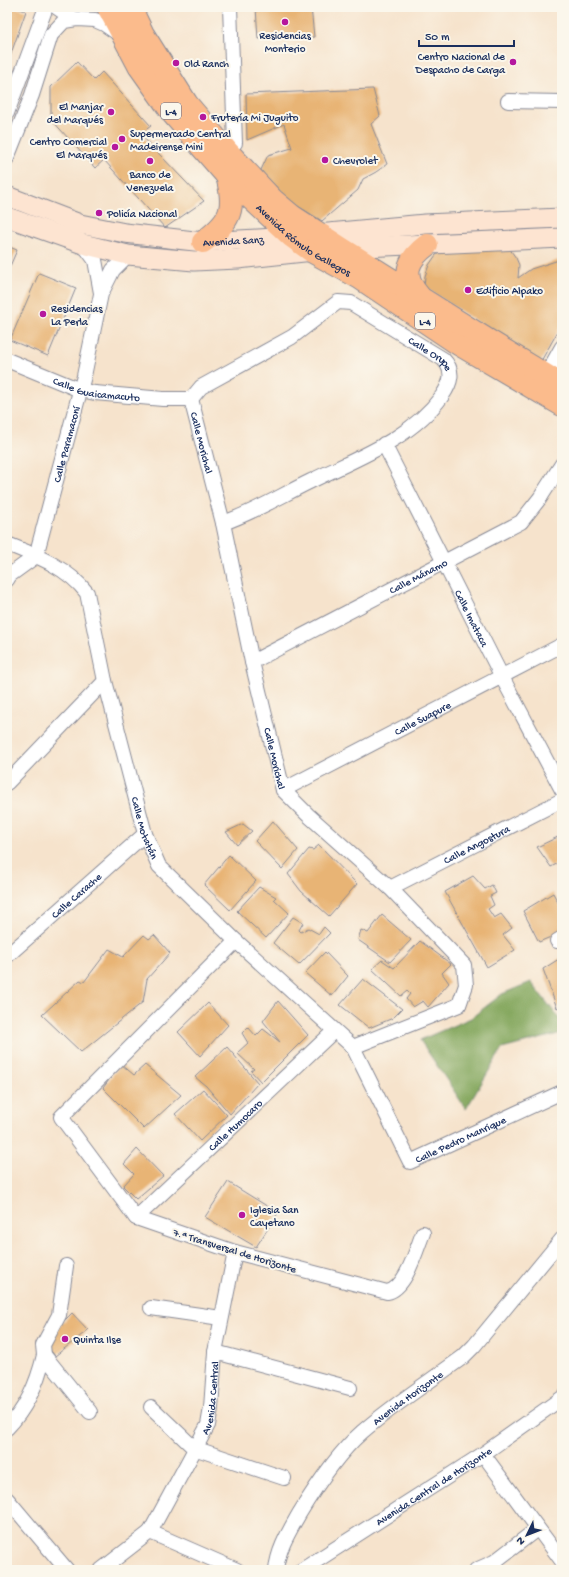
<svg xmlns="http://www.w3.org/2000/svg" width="569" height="1577" viewBox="0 0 569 1577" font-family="'Gochi Hand',sans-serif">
<rect width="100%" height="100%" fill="#fbf7ec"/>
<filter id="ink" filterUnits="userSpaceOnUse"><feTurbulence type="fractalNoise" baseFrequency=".025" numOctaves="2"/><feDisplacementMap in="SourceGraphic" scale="8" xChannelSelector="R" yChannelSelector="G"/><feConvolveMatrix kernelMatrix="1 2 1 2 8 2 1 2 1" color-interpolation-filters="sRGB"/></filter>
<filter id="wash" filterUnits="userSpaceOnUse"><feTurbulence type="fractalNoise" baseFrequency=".012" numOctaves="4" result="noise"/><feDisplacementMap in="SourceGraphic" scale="16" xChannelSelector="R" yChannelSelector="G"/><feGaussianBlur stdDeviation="0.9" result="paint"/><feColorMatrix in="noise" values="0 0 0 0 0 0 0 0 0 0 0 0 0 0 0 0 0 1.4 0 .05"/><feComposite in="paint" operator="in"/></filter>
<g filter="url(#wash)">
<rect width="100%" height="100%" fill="#f6e3cc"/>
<path fill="#81a55a" stroke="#4e6a5c" d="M531 982 562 1022V1033L502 1049 466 1109 420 1040 471 1018 502 994Z"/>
<g id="blocks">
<path fill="#e8b474" d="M7 7H14L26 11 7 65Z
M256 7H311L314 37 258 39Z
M77 62 94 80 102 72 151 126 140 134 204 201 165 228 104 160 95 168 51 119V87Z
M373 89 380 116 371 124 387 164 376 172 363 179 358 190 322 221 290 201 269 181 261 170 268 155 292 148 284 124 247 140 246 94Z
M7 246 17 250 7 273Z
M509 248 516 258 519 265 518 278 531 269 562 259V324L540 363 424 287 425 276 429 265 436 255 446 249Z
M39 273 76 288 48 356 10 340Z
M273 821 298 850 282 869 255 841Z
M243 824 252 831 237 845 226 832Z
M562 835V861L551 867 537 847Z
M319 845 357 884 329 916 301 891 288 874 309 849 313 850Z
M229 855 256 881 230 910 204 885Z
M473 876 485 889 492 885 496 893 490 896 494 905 488 909 494 918 501 914 512 928 503 935 515 950 487 967 445 892Z
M259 887 276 897 274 899 289 913 266 938 237 911Z
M553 893 562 910V932L539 942 523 911Z
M382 915 411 940 390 962 358 940 361 930 368 933Z
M293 917 303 923 299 930 301 932 308 928 319 934 324 927 330 933 299 965 273 943Z
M144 935 149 939 154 935 170 953 147 979 143 1002 81 1052 42 1015 80 980 84 982 109 949 123 957Z
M420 941 451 964 442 973 449 983 428 1007 423 1001 413 1007 406 999 410 994 407 991 401 996 372 969 382 960 394 968Z
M325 952 348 976 332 996 305 973Z
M562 957V1005L557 1008 543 969Z
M363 979 402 1009 393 1018 369 1028 340 1005Z
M278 1001 308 1035 261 1082 251 1071 254 1069 237 1053 248 1043 242 1033 248 1027 256 1036 263 1029 280 1042 263 1021Z
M208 1003 228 1025 200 1056 178 1032Z
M227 1047 258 1083 230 1114 206 1086 195 1077Z
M121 1064 134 1075 145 1065 181 1095 144 1129 103 1088Z
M203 1089 227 1115 200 1141 175 1114Z
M137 1149 163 1176 136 1199 123 1186 134 1174 124 1164Z
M228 1182 278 1213 256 1247 205 1217Z
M72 1313 88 1330 55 1356 48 1347 61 1324Z"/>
</g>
</g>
<g filter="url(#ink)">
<use href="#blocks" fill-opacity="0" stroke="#888995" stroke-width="1"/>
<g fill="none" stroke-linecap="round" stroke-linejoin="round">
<defs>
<g id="street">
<path d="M56 7 72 18 77 19"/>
<path d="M508 101 562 102"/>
<path d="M7 113 46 7"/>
<path d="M227 151 235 143 230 7"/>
<path d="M7 158 32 95 51 35 64 21 77 19 95 20 104 24 120 35"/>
<path d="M83 244 95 260 101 293"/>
<path id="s1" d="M7 360 80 390 95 393 163 399H191"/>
<path d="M543 381 562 347"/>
<path id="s2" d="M191 399 223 523 252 662 283 790 308 815 390 888 464 965 466 985 459 1005 353 1047"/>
<path id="s3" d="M191 399 201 387 292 337 338 302 351 303 443 359C455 371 451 383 442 396 411 439 357 458 311 481 282 495 253 513 223 523"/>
<path id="s4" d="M384 444 502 677 562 790"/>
<path id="s5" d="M7 544C37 556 67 567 87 593L105 681 145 834 159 866 236 941 353 1047 410 1162 562 1092"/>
<path id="s6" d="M7 580 10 575 36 556 84 376 101 294 113 270 128 255"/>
<path id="s7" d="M252 662 521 522 540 498 562 464"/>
<path d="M7 783 105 681"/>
<path id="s8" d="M283 790 562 645"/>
<path id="s9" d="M390 888 562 800"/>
<path d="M236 941 61 1117 136 1218 235 1252 387 1292C406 1289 416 1250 423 1233"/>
<path d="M557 941 562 938"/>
<path id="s10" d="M7 956 145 834"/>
<path id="s11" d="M136 1218 334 1031"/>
<path d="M151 1308 221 1318"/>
<path d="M215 1352 350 1388"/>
<path d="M44 1355 43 1345 59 1315 66 1266"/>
<path d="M151 1407 194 1448 284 1478"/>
<path d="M7 1428C26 1409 38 1381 44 1355L90 1412"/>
<path d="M483 1454 562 1561"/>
<path d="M7 1499 67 1570"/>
<path id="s12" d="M150 1532 208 1425 211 1408 215 1352 235 1252"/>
<path d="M101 1570 150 1532 237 1570"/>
<path id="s13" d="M276 1570C278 1549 289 1532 299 1514 316 1486 337 1454 362 1432 393 1405 429 1382 463 1357L474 1346 562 1239"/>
<path id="s14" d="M302 1570 483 1454 562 1398"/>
<path d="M476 1570 494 1562 537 1529"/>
</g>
<g id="secondary">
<path id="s15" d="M7 196 80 224 125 233 203 242 275 238 425 224 562 218"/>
<path d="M7 217 83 244 128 255 194 261 238 259 341 248 562 238"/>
</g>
<g id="primary">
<path id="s16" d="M108 7 139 66 173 114 227 176 291 236 313 252 360 278 460 345 562 405"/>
<path d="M130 7 143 34 187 104 227 151 273 200 292 216 341 248 486 339 562 385"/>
<path d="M203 242C231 221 236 210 227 176"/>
<path d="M419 296C402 275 406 261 427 245"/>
</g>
</defs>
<use href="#street" stroke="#888995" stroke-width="16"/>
<use href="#secondary" stroke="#888995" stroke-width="21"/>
<use href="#primary" stroke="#888995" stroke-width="24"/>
<use href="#street" stroke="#fff" stroke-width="14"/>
<use href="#secondary" stroke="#fde4d1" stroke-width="19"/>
<use href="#primary" stroke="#fbbb8c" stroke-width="22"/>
</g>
</g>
<g fill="#b5179e" stroke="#fbf7ec" stroke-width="1.5">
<circle cx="285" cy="22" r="4"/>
<circle cx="513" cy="62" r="4"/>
<circle cx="176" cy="63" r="4"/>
<circle cx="111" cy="112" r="4"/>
<circle cx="203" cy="117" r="4"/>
<circle cx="122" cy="139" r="4"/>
<circle cx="115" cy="147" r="4"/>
<circle cx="325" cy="160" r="4"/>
<circle cx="150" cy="161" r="4"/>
<circle cx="99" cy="213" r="4"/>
<circle cx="468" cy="290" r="4"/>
<circle cx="43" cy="314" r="4"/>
<circle cx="242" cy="1215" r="4"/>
<circle cx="65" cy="1339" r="4"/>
</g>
<g text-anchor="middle" stroke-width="4" stroke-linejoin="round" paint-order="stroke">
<g fill="#fbf7ec" stroke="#5e6b89" stroke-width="1">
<rect x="161" y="103" width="20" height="16" rx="3"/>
<rect x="415" y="313" width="20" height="16" rx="3"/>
</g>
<g font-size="10" font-weight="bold" fill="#1b2f5e">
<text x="171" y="115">L-4</text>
<text x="425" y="325">L-4</text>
</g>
<g font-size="11" fill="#1b2f5e" stroke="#fbf7ec" text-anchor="start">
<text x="285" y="39" text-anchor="middle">Residencias<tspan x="285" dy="13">Monterio</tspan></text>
<text x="505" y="60" text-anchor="end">Centro Nacional de<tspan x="505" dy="13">Despacho de Carga</tspan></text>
<text x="184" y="67">Old Ranch</text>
<text x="103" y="110" text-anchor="end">El Manjar<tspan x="103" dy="13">del Marqués</tspan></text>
<text x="211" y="121">Frutería Mi Juguito</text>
<text x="130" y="137">Supermercado Central<tspan x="130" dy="13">Madeirense Mini</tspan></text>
<text x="107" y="145" text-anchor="end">Centro Comercial<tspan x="107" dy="13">El Marqués</tspan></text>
<text x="333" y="164">Chevrolet</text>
<text x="150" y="178" text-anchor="middle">Banco de<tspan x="150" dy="13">Venezuela</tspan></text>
<text x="107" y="217">Policía Nacional</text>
<text x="476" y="294">Edificio Alpako</text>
<text x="51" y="312">Residencias<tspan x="51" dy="13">La Perla</tspan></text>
<text x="250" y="1213">Iglesia San<tspan x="250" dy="13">Cayetano</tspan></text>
<text x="73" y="1343">Quinta Ilse</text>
</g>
<g font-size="11" fill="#1b2f5e" stroke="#fbf7ec">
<text dy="4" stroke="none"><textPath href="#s16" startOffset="308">Avenida Rómulo Gallegos</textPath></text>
<text dy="4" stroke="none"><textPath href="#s15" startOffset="233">Avenida Sanz</textPath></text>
<text dy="4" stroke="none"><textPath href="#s3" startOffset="285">Calle Orupe</textPath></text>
<text dy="4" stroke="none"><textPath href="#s1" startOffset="95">Calle Guaicamacuto</textPath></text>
<text dy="4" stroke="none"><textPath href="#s2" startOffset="45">Calle Morichal</textPath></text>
<text dy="4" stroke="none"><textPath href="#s6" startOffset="154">Calle Paramaconí</textPath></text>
<text dy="4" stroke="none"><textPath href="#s7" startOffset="187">Calle Mánamo</textPath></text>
<text dy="4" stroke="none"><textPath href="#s4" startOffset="195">Calle Imataca</textPath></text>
<text dy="4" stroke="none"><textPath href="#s8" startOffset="157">Calle Suapure</textPath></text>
<text dy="4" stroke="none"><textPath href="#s2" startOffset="369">Calle Morichal</textPath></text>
<text dy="4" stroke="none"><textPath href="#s5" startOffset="337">Calle Motatán</textPath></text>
<text dy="4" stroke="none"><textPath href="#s9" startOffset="97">Calle Angostura</textPath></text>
<text dy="4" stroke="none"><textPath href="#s10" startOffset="92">Calle Carache</textPath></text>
<text dy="4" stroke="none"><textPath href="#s11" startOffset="136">Calle Humocaro</textPath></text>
<text dy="4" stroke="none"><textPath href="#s5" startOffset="827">Calle Pedro Manrique</textPath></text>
<text transform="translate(235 1250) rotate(17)" y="4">7.ª Transversal de Horizonte</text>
<text dy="4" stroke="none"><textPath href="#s12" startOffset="149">Avenida Central</textPath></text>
<text dy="4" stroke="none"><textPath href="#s13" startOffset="222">Avenida Horizonte</textPath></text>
<text dy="4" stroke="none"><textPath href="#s14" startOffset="156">Avenida Central de Horizonte</textPath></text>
</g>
</g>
<rect width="569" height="1577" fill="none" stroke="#fbf7ec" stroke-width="24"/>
<g transform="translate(527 1535) rotate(227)" stroke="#fbf7ec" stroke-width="3" paint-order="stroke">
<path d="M0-3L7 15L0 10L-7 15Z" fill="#1b2f5e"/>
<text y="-6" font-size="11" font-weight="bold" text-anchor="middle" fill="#1b2f5e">N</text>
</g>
<path d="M419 40v6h95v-6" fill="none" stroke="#1b2f5e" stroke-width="2"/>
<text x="425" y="40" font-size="12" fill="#1b2f5e" stroke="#fbf7ec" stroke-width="3" paint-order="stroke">50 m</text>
</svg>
